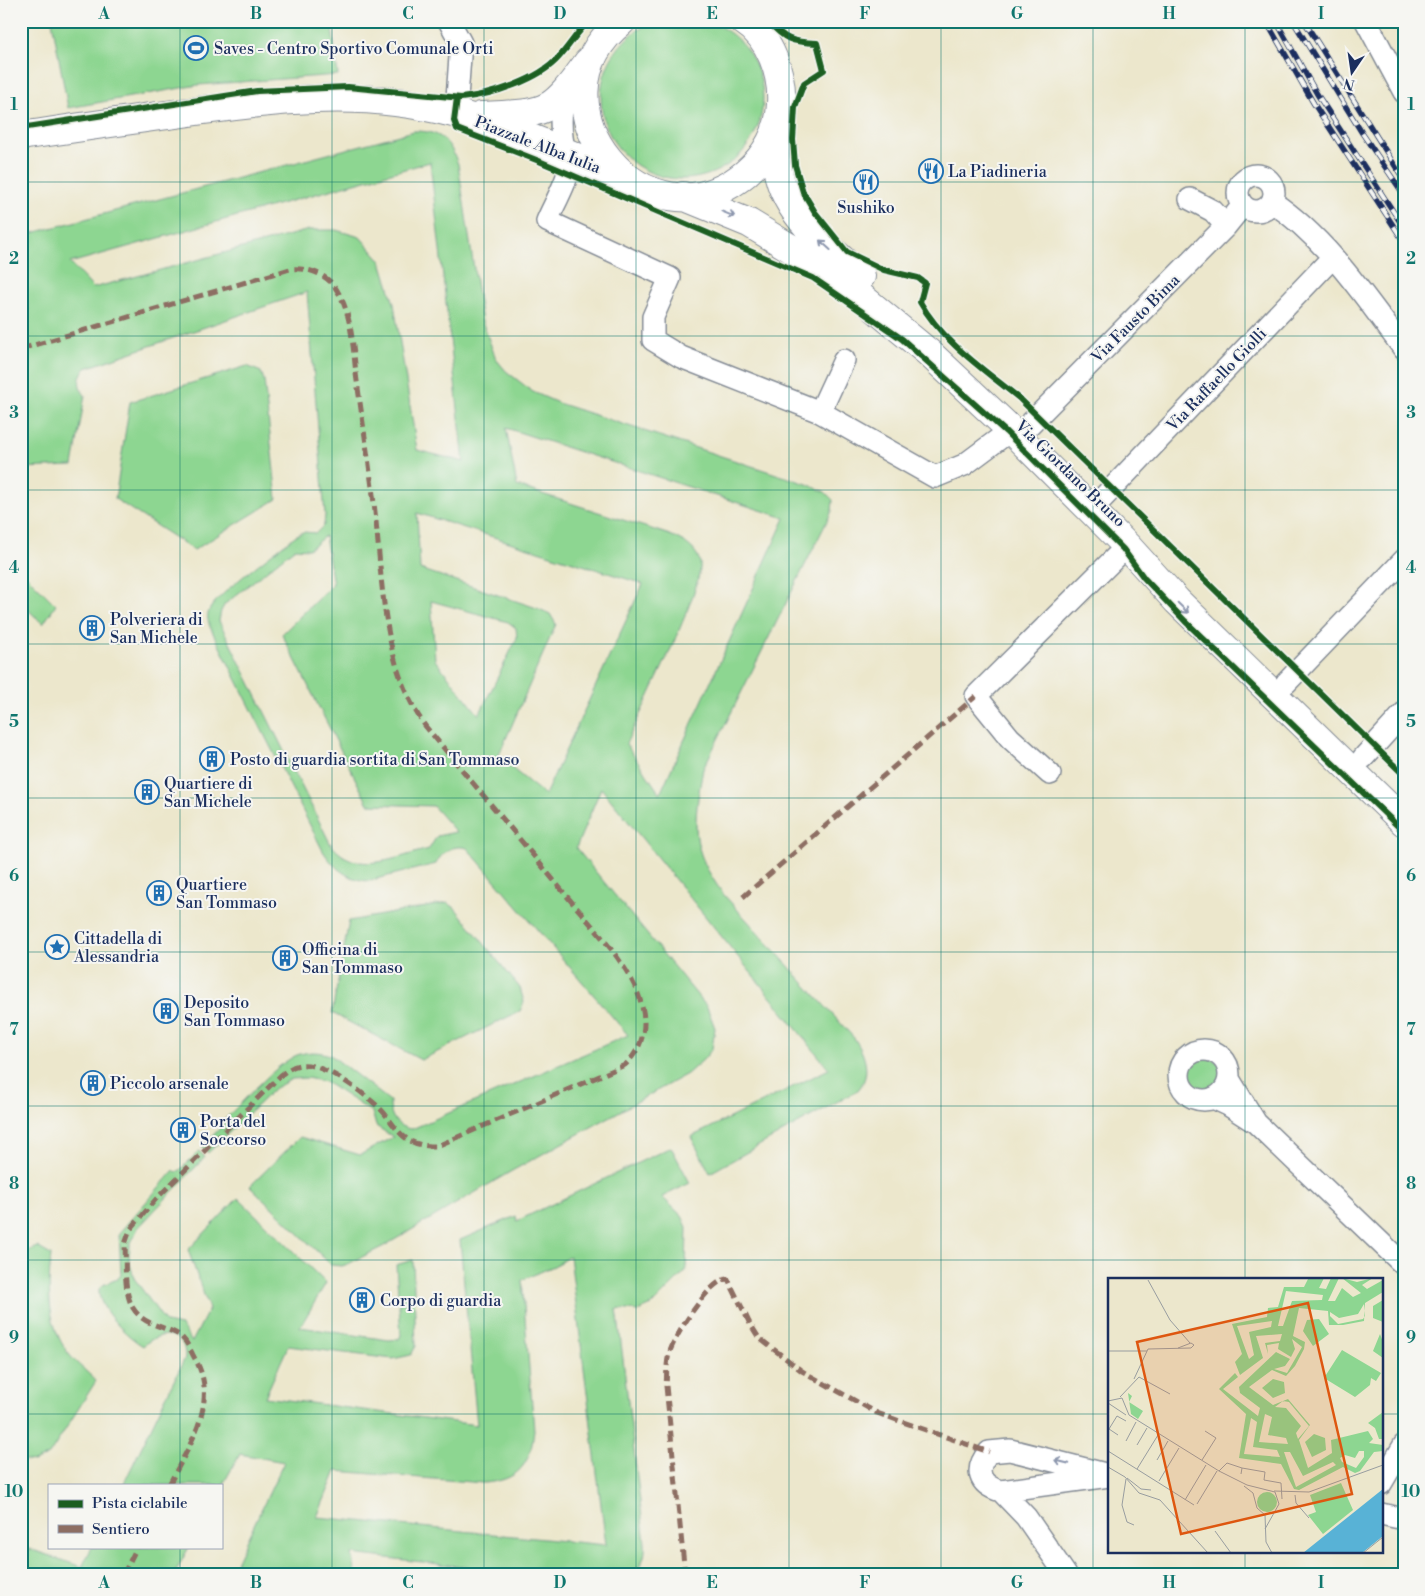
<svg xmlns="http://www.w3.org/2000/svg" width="1425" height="1596" viewBox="0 0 1425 1596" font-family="'Libre Bodoni',serif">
<rect width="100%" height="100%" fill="#f6f6f2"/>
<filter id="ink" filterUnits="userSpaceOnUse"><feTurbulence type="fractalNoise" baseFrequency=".02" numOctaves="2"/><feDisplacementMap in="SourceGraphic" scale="10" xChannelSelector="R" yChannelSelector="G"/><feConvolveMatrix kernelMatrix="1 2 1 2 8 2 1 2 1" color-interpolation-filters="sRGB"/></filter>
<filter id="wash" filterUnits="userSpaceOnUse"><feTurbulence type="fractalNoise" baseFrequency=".0096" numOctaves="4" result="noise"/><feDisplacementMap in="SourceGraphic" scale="20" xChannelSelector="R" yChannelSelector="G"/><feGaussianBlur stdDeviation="1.12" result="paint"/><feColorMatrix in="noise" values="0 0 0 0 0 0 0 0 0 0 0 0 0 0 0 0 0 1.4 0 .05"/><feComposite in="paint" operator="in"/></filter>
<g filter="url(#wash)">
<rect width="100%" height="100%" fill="#ece7cc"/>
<path fill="#8dd691" stroke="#548278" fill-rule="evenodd" d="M601 98a81 81 0 1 1 162 0a81 81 0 1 1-162 0Z
M52 21H331L338 75 198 85 68 108Z
M414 131C441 131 449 140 458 164L482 321 496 359 506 371 533 392 558 403 807 484 825 492 833 500 832 511 703 769C693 824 689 848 724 895L854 1038C865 1054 872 1074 858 1090L710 1173 691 1137 829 1069 601 788 576 848 707 1007 715 1028 712 1049 703 1060 687 1074 510 1172 384 1246 348 1264 342 1266 331 1265 250 1186 300 1137 360 1155 393 1137 376 1126 372 1112 325 1082 307 1078 292 1079 275 1088 208 1153 202 1147 225 1123 223 1121C241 1104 276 1064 297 1055 309 1051 320 1051 332 1056L390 1101C389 1116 397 1128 412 1129L628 1035 467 848C453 844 442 852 436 864L368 881C347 879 334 868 323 851L210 627C208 621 206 615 210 609 217 594 279 549 295 536L303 532 316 533 324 525 325 515 307 292 86 368C78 376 77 386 85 395L73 466 21 468V313L29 310 21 277V232L25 235ZM430 162 464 462 417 450 394 304 381 261 360 237 336 230H309L93 288 70 263ZM506 428 785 518 660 794 626 744C640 713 704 588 700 563 697 547 680 539 667 534L517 486ZM417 513 643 584 545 795 498 757 556 624 550 614 537 608 420 569ZM325 536 333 584 282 634 368 804 433 806 456 832 437 836 429 849C395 857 356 878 330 843L219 621 221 611 225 604 295 548 309 549ZM431 601 508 622 516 628 517 638 479 715 435 660Z
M247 366 261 372 264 380 277 499 194 550 115 499 130 402Z
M25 574 56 605 43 624 21 603V578Z
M448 903 455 908 520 988 524 1002 520 1011 421 1060 332 1013 349 921Z
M1188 1074a17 17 0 1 1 34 0a17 17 0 1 1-34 0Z
M671 1147 690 1183 662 1197 682 1216 687 1227 686 1271 652 1305 638 1311 617 1309 645 1543C646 1558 642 1567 629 1575H535L352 1554 356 1575H230L284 1462 240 1454 221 1488V1485H123L185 1358C186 1330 160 1330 143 1346 128 1337 97 1309 99 1289 105 1281 115 1283 121 1275L119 1233 174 1170 177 1173 199 1151 205 1157 138 1228 130 1245 129 1260 134 1278 166 1323 181 1326 192 1342 209 1309 188 1250 238 1198 326 1283 300 1327 389 1340 399 1339 401 1335 396 1265 413 1260 416 1346 411 1355 393 1359 288 1346 265 1397 477 1425 460 1240 516 1216 517 1221ZM570 1256 606 1545 317 1517 336 1471 483 1483C519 1481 531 1464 534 1430L522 1280 554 1266Z
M37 1247 51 1255C48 1286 47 1319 64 1347 72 1361 86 1370 96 1381L49 1455 34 1462 21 1460V1254Z
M21 1546 82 1567 92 1547H189L174 1575H21Z"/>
</g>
<g filter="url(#ink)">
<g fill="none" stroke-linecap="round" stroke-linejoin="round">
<defs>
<path id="minor" d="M449 21 461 43 457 98
M1366 21 1404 92
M567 91C559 107 560 134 565 152 566 156 568 160 569 163 571 176 552 208 547 221L670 278 653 317V340L681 357 820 412 844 360
M1238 193a18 18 0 1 1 36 0a18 18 0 1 1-36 0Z
M1190 199 1213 211 1226 226
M1272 202C1326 238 1365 297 1404 349
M820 412 935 477 964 465 1011 430
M1025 429 1226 226 1243 205
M1100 501 1333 257
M1286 683 1404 560
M1363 758 1404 713
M1050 774 1010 738 976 696 1127 546
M1179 1075a25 25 0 1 1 50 0a25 25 0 1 1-50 0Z
M1213 1098 1228 1105 1256 1123 1229 1079
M1256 1123 1404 1265
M1109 1475 1010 1450 989 1452C974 1469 978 1485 1001 1491L1109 1476
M1381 1484 1404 1445
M1001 1491 1026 1517 1066 1575
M1381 1514 1404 1519"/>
<path id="major" d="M622 21C520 103 647 257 746 173 766 156 780 131 781 104 783 75 770 37 744 21
M481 116C548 112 548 117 588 62
M776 129C776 140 775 151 776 160 781 212 824 244 861 276
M21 136C75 128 128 120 182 113 253 103 325 93 396 102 479 112 557 148 632 181
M683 196 749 223 815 263 842 281 929 353 1011 430 1127 546 1177 601 1404 822"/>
</defs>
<use href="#minor" stroke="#848b95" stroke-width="24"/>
<use href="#major" stroke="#848b95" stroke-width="30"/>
<use href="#minor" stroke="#fff" stroke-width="21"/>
<use href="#major" stroke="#fff" stroke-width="28"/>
<defs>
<path id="rail" d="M1266 21 1314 104 1404 242
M1276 21 1317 94 1404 228
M1293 21 1362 133 1404 195
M1304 21 1404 180"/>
</defs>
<use href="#rail" stroke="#1b2f5e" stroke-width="5.5"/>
<use href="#rail" stroke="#f6f6f2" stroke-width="4" stroke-dasharray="11" stroke-linecap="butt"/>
<path stroke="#8d6e63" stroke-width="5" stroke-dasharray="10 5" stroke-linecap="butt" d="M1402 89H1404
M21 349 290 269C309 267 329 275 338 292 353 317 353 353 357 381 363 425 370 468 375 512 383 585 382 666 426 727 473 783 519 838 565 894 589 923 632 967 641 1003 648 1026 643 1048 625 1065L437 1146C397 1147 398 1123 374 1103 358 1089 322 1062 300 1065 292 1066 286 1071 280 1076L156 1199 130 1230 125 1244C126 1263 123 1291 133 1308 144 1326 163 1325 179 1335 186 1340 190 1349 194 1357 221 1401 189 1445 169 1485
M743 897 976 696
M123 1575 137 1547
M685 1575 666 1386C667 1376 666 1364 669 1354 674 1337 710 1278 728 1279L749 1322 759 1338 802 1371 877 1413 989 1452"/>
<defs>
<path id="cycleway" d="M768 21C785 40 791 42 817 43L824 70 804 83 795 107 793 140 795 165 803 192 815 212 847 252 884 270 918 278 925 283 920 302C942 342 986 371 1020 399L1404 775
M457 98 454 121 457 129 539 161 813 278 902 339 1006 432 1123 549 1144 578 1185 621 1404 832
M21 128 257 91 348 87 461 98C492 95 539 80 559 57 570 45 577 32 589 21"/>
</defs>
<use href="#cycleway" stroke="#f6f6f2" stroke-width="9"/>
<use href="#cycleway" stroke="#1b5e20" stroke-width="6"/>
</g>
<defs><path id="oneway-shaft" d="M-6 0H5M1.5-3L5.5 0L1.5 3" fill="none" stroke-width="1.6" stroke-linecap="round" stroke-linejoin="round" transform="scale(1.25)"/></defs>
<g stroke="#8d97ae">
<use href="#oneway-shaft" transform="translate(728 214) rotate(22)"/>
<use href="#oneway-shaft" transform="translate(825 245) rotate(-138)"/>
<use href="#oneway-shaft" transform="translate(1183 608) rotate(44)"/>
<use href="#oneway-shaft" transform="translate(1062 1462) rotate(-166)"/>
</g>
</g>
<path fill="none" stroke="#0f766e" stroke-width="1" stroke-opacity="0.55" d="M180 21V1485M332 21V1575M484 21V1575M636 21V1575M789 21V1575M941 21V1575M1093 21V1575M1245 21V1280M21 182H1404M21 336H1404M21 490H1404M21 644H1404M21 798H1404M21 952H1404M21 1106H1404M21 1260H1404M21 1414H1109M1381 1414H1404M180 1547V1575M1245 1552V1575"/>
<defs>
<symbol id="stadium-ring" viewBox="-11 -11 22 22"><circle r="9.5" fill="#f6f6f2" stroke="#1f6fb2" stroke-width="1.5"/><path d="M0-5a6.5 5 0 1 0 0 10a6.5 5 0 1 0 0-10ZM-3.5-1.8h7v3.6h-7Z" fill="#1f6fb2"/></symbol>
<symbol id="restaurant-ring" viewBox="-11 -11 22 22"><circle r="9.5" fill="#f6f6f2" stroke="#1f6fb2" stroke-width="1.5"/><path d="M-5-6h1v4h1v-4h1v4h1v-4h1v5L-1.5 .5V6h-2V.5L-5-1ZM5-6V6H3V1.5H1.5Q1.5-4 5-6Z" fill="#1f6fb2"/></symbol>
<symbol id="building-ring" viewBox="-11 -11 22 22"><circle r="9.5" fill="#f6f6f2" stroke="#1f6fb2" stroke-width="1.5"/><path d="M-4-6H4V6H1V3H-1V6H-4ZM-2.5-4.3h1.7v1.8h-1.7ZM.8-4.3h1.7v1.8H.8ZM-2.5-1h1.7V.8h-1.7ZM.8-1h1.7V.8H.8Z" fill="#1f6fb2"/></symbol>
<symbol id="sight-ring" viewBox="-11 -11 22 22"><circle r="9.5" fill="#f6f6f2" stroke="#1f6fb2" stroke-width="1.5"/><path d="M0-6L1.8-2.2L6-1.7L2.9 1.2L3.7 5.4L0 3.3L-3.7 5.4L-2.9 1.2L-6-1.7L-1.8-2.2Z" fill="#1f6fb2"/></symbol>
</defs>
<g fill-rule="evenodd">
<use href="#stadium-ring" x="182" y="34" width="28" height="28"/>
<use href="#restaurant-ring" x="917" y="157" width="28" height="28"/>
<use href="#restaurant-ring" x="852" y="168" width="28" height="28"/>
<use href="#building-ring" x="78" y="614" width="28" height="28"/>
<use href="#building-ring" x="198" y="745" width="28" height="28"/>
<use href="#building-ring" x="133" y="778" width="28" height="28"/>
<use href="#building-ring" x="145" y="879" width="28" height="28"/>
<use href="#sight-ring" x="43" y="933" width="28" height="28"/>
<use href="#building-ring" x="271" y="944" width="28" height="28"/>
<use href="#building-ring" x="152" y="997" width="28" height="28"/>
<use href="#building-ring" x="79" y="1069" width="28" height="28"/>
<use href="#building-ring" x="169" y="1116" width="28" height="28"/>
<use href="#building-ring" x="348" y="1286" width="28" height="28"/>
</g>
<g text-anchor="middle" stroke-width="4" stroke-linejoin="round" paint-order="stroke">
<g font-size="16" fill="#1b2f5e" stroke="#f6f6f2" text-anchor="start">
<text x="214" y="54">Saves - Centro Sportivo Comunale Orti</text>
<text x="948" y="177">La Piadineria</text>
<text x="866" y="213" text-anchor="middle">Sushiko</text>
<text x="110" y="625">Polveriera di<tspan x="110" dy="18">San Michele</tspan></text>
<text x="230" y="765">Posto di guardia sortita di San Tommaso</text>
<text x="164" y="789">Quartiere di<tspan x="164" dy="18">San Michele</tspan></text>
<text x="176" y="890">Quartiere<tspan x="176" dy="18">San Tommaso</tspan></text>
<text x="74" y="944">Cittadella di<tspan x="74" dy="18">Alessandria</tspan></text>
<text x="302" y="955">Officina di<tspan x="302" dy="18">San Tommaso</tspan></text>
<text x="184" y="1008">Deposito<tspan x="184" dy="18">San Tommaso</tspan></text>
<text x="110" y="1089">Piccolo arsenale</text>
<text x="200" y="1127">Porta del<tspan x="200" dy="18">Soccorso</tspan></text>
<text x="380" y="1306">Corpo di guardia</text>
</g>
<g font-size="16" fill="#1b2f5e" stroke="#f6f6f2">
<text transform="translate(538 144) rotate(21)" y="6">Piazzale Alba Iulia</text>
<text transform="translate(1135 318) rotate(-45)" y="6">Via Fausto Bima</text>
<text transform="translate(1216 379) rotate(-46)" y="6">Via Raffaello Giolli</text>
<text transform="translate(1071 473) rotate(44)" y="6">Via Giordano Bruno</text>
</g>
</g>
<g transform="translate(1108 1278)">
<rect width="275" height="275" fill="#ece7cc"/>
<path d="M216 0 211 10 218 11 223 0H231L220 23H227L234 10 245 19 253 15 234 0 249 4 265 0 254 7 259 11 275 2V14L257 25 256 43 235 47H221L220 33 191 30 185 58 197 64 196 71 187 88 178 98 164 92 141 109 165 127 180 121 202 147 191 162 200 190 224 175 223 162 260 153 265 161 261 165 275 167V173L266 174 252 193 247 195 235 189 191 212 186 211 173 186 131 180 138 136 111 111 127 95 130 99 115 111 150 138 152 130 132 115 131 109 168 74 182 81 177 88 166 91 179 95 194 69 184 61 187 71 183 79 170 71 171 65 159 67 160 76 157 65 172 63 174 56 148 58 155 80 132 97 127 84 134 76 124 46 159 39 160 30 170 29 176 9H196L200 1ZM178 13 215 17 214 22 184 23 175 48H170ZM256 26 257 38 255 41 230 46 222 38V34L231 40 250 36ZM164 43 163 49 141 54 146 77 141 81 129 48ZM175 123 181 124 201 148 190 161 188 155 193 148 178 130 167 129ZM157 136 164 139 160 157 178 160 180 166 151 164ZM143 140 149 144 145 169 169 172 172 179 136 176ZM251 173H256V179L248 190 234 184 232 180 237 177 247 180ZM176 174H182L195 198 225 184 228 187 188 209ZM275 22V44L265 40V28ZM211 41 221 56 205 68 195 53 199 42ZM272 56 275 64V80L265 73ZM234 72 273 95 268 103 263 100 262 107 247 119 216 100ZM165 101 176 104 177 115 165 120 154 110ZM20 115 24 118 21 124 35 133 30 141 23 136ZM275 134V161H271L267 150 260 145ZM206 156 217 160 218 172 204 179 197 164ZM233 205 245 232 215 256 200 237 208 234 202 217ZM149 224a10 10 0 1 1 20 0a10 10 0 1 1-20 0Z" fill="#8dd691" fill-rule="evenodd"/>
<path d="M275 211V258L254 275H195Z" fill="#58b2d6"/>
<path fill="none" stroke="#989da0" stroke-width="1" d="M40 2 62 42 82 65M0 73H39M26 101 40 71 83 70 86 67 83 65 70 70M12 119 31 99 62 116M0 123 14 120 21 137 111 193 139 207 167 214 171 226 157 251M0 125 18 137M10 157 1 151 9 138 18 143M18 163 28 144M29 167 39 150M0 173 86 227M49 182 60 163M94 182 108 160 97 153M0 189 17 199 31 215 52 222 100 275M29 191 50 157M111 193 119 185 134 190M133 196 134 190 157 194 156 202 173 205 174 221M19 200 33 211 43 212M18 201 14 227 19 244 26 247M51 203 71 170M136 208 145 215 149 230 157 237 158 264 164 275M166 213 201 214 275 187M187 217 188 225 201 240M77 222 98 187M89 226 109 193M107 253 123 275M255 275 275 259"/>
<path fill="#de5710" fill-opacity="0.15" stroke="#de5710" stroke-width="2.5" d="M200 25 244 216 73 256 29 64Z"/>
<rect width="275" height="275" fill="none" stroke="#1b2f5e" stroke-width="2.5"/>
</g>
<rect width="1425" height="1596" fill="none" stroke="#f6f6f2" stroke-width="55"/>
<rect x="48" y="1484" width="175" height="65" fill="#f6f6f2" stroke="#9ea6b7"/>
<rect x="58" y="1500" width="25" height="8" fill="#1b5e20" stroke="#9ea6b7"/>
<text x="92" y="1508" font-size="15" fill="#1b2f5e">Pista ciclabile</text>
<rect x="58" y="1525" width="25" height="8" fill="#8d6e63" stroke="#9ea6b7"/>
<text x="92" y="1534" font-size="15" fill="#1b2f5e">Sentiero</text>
<g transform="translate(1352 72) rotate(193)" stroke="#f6f6f2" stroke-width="4" paint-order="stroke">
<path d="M0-4L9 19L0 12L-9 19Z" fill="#1b2f5e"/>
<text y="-8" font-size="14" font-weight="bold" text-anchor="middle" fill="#1b2f5e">N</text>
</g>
<rect x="28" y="28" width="1370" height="1540" fill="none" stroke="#0f766e" stroke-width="2"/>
<g font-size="16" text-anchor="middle" font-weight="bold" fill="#0f766e">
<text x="104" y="19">A</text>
<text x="256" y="19">B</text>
<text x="408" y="19">C</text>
<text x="560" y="19">D</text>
<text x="712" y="19">E</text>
<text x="865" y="19">F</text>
<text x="1017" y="19">G</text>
<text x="1169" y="19">H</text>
<text x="1321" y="19">I</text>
<text x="14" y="110">1</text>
<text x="1411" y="110">1</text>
<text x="14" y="264">2</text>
<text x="1411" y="264">2</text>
<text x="14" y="418">3</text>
<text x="1411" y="418">3</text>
<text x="14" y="573">4</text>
<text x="1411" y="573">4</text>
<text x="14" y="727">5</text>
<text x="1411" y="727">5</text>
<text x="14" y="881">6</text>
<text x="1411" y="881">6</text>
<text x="14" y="1035">7</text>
<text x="1411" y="1035">7</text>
<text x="14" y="1189">8</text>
<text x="1411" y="1189">8</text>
<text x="14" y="1343">9</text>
<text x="1411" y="1343">9</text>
<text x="14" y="1497">10</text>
<text x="1411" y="1497">10</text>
<text x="104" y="1588">A</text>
<text x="256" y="1588">B</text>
<text x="408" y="1588">C</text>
<text x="560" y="1588">D</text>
<text x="712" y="1588">E</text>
<text x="865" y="1588">F</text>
<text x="1017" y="1588">G</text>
<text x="1169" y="1588">H</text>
<text x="1321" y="1588">I</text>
</g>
</svg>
